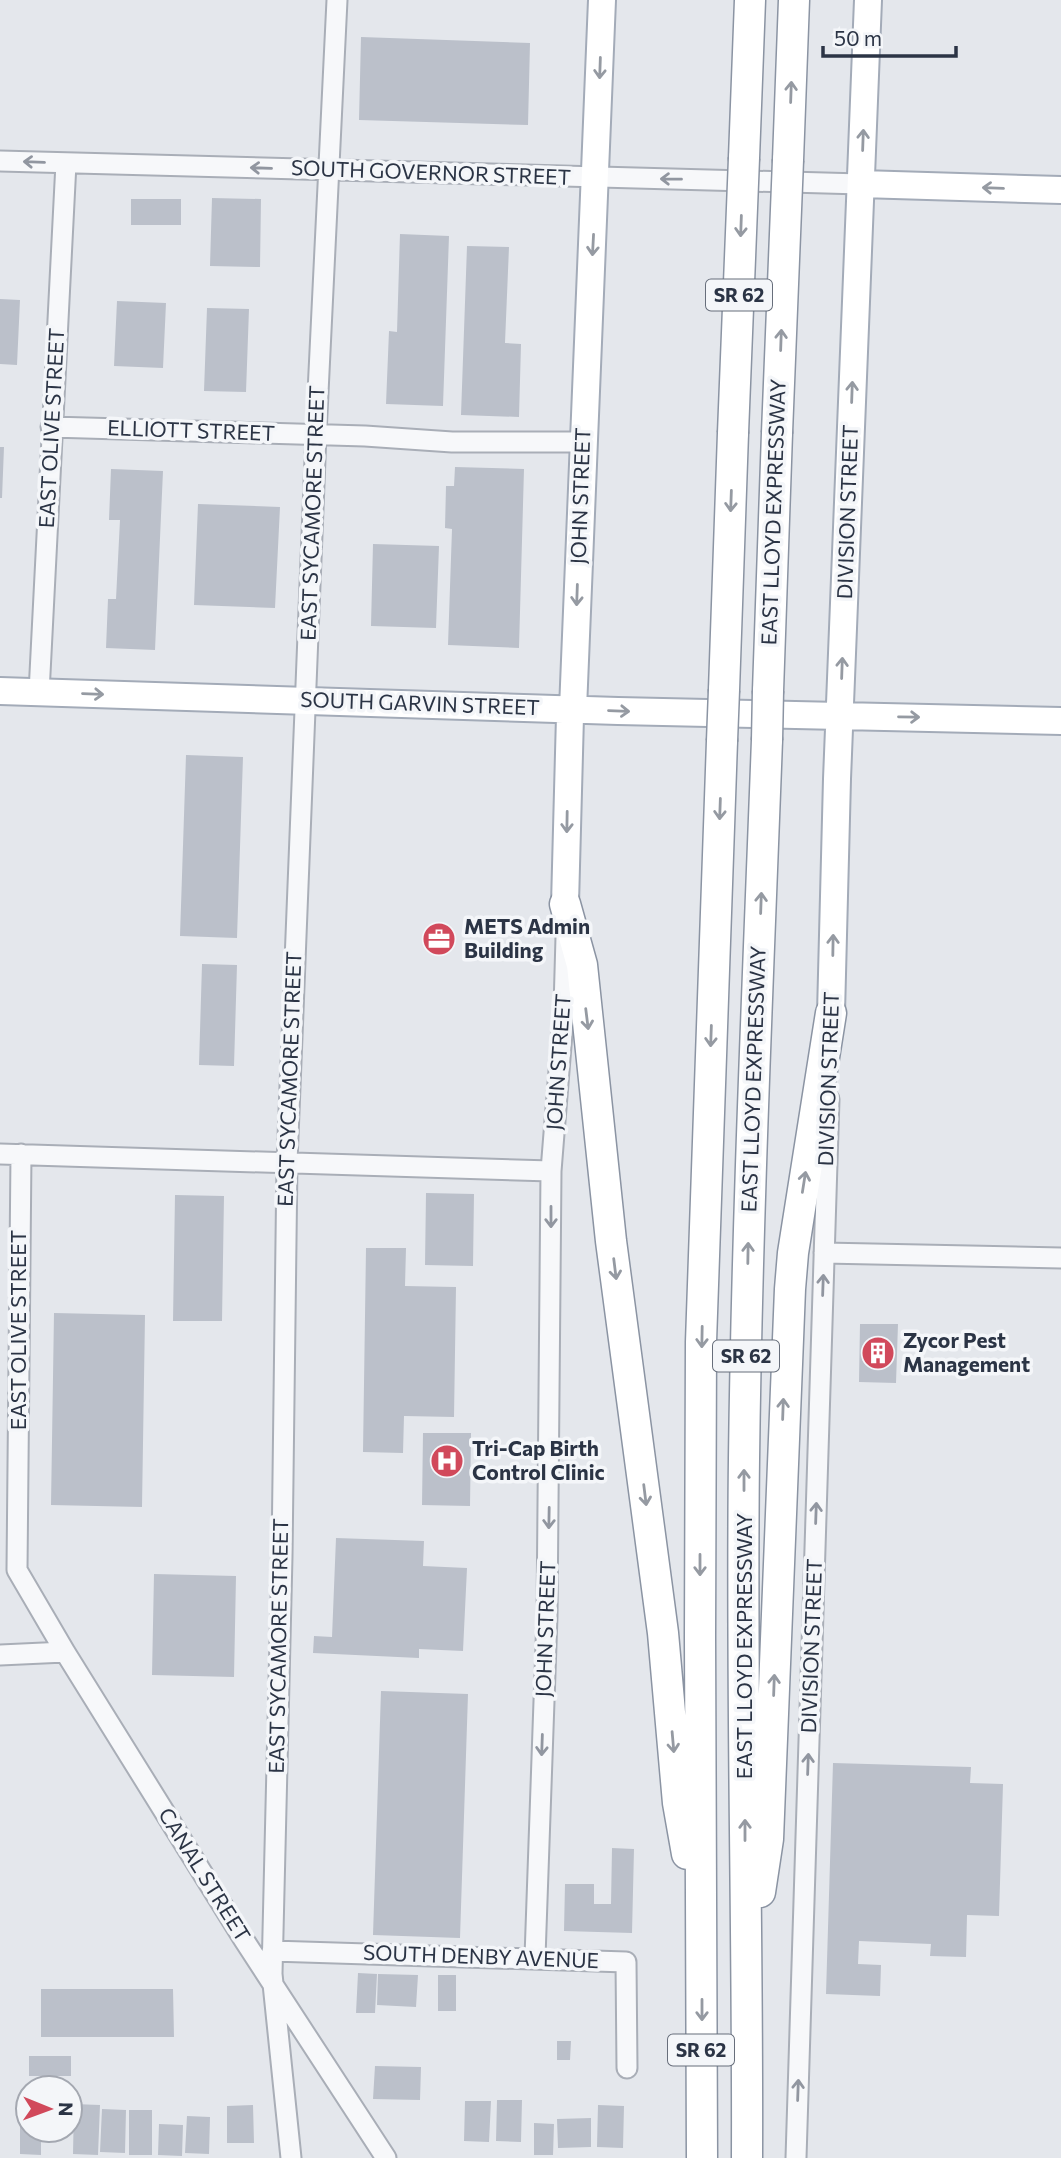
<svg xmlns="http://www.w3.org/2000/svg" width="1061" height="2158" viewBox="0 0 1061 2158" font-family="Commissioner,sans-serif">
<rect width="100%" height="100%" fill="#e4e7ec"/>
<path fill="#bbc0ca" d="M361 37 530 43 528 125 359 120Z
M212 198 261 199 260 267 210 266Z
M131 199H181V225H131Z
M400 234 449 236 443 406 386 404 389 331 397 332Z
M467 246 509 247 505 343 521 344 519 417 461 415Z
M0 299 20 300 17 365 0 364Z
M117 301 166 303 163 368 114 366Z
M207 308 249 309 246 392 204 391Z
M0 447H4L2 498H0Z
M455 467 524 469 519 648 448 645 452 529 445 528 446 486H454Z
M111 469 163 471 155 650 106 648 108 599H116L120 520H109Z
M198 504 280 507 275 608 194 605Z
M373 544 439 546 436 628 371 626Z
M186 755 243 757 237 938 180 936Z
M202 964 237 965 234 1066 199 1065Z
M426 1193 474 1194 473 1266 425 1265Z
M175 1195 224 1196 222 1321H173Z
M366 1248H406L405 1286 456 1287 454 1417 404 1416 403 1453 363 1452Z
M54 1313 145 1315 142 1507 51 1505Z
M860 1324H898L896 1383 859 1382Z
M423 1433H471L470 1506 422 1505Z
M336 1538 424 1541 423 1566 467 1568 463 1651 419 1649V1658L313 1653 314 1636 332 1637Z
M154 1574 236 1576 234 1677 152 1675Z
M381 1691 468 1694 460 1938 373 1935Z
M833 1763 971 1767 970 1783 1003 1784 999 1916 967 1915 966 1957 930 1956 931 1944 859 1941 858 1964 881 1965 880 1996 826 1994Z
M612 1848 634 1849 632 1933 564 1931 565 1884H594V1904H611Z
M358 1973 377 1974 375 2013H356Z
M378 1974 418 1975 416 2007 377 2005Z
M438 1975H456V2011H438Z
M41 1989H173L174 2037H41Z
M557 2041H571L570 2060H557Z
M29 2056H71V2076H29Z
M375 2066 421 2067 420 2100 373 2099Z
M497 2100H522L521 2142 496 2141Z
M465 2101H491L489 2142 464 2141Z
M20 2104 28 2105V2130H41V2155L20 2154Z
M74 2104 100 2105 98 2155 73 2154Z
M253 2105 254 2143H227V2106Z
M598 2105 624 2106 623 2148 597 2147Z
M102 2109 126 2110 125 2153 100 2152Z
M129 2110H152V2155H129Z
M187 2116 210 2117 209 2154 185 2153Z
M591 2118V2147L558 2148 557 2119Z
M534 2123 554 2124 553 2155H534Z
M159 2124 183 2125 182 2156 158 2155Z"/>
<g fill="none" stroke-linecap="round" stroke-linejoin="round">
<defs>
<path id="minor" d="M0 161 861 184
M51 427 365 436 452 442H583
M39 693 66 163
M0 1154 551 1171
M21 1154 17 1570 65 1652 244 1940 386 2158
M824 1253 1061 1258
M0 1655 65 1652
M272 1951 626 1962 627 2068
M535 1957 547 1616 551 1171 564 1008 566 937
M291 2158 272 1974 282 1556 287 1162 316 434 337 0
M796 2158 829 1099"/>
<path id="major" d="M861 184 1061 190
M0 691 618 711 1061 721
M565 904 570 716 573 709 602 0
M831 1013 837 779 868 0"/>
<path id="highway" d="M744 158 750 0
M788 160 794 0
M724 690 733 433
M768 691 777 433
M565 904 582 965 611 1241 663 1633 678 1803 687 1854
M760 1892 768 1839 790 1289 793 1253 831 1013
M702 2158 700 1637 701 1342 722 741
M747 2158C748 1925 741 1692 744 1459 747 1219 758 980 767 740"/>
</defs>
<use href="#minor" stroke="#a9aeb7" stroke-width="23"/>
<use href="#major" stroke="#a3abb8" stroke-width="30"/>
<use href="#highway" stroke="#8b94a3" stroke-width="33"/>
<use href="#minor" stroke="#f7f8fa" stroke-width="19"/>
<use href="#major" stroke="#fff" stroke-width="26"/>
<use href="#highway" stroke="#fff" stroke-width="30"/>
<defs>
<path id="highway-bridge" d="M733 433 744 158
M777 433 788 160
M767 740 768 691
M722 741 724 690"/>
</defs>
<use href="#highway-bridge" stroke="#8b94a3" stroke-width="33" stroke-linecap="butt"/>
<use href="#highway-bridge" stroke="#fff" stroke-width="30"/>
</g>
<defs><path id="oneway-shaft" d="M-6 0H5M1.5-3L5.5 0L1.5 3" fill="none" stroke-width="1.6" stroke-linecap="round" stroke-linejoin="round" transform="scale(1.75)"/></defs>
<g stroke="#959aa2">
<use href="#oneway-shaft" transform="translate(600 68) rotate(92)"/>
<use href="#oneway-shaft" transform="translate(791 92) rotate(-88)"/>
<use href="#oneway-shaft" transform="translate(863 140) rotate(-88)"/>
<use href="#oneway-shaft" transform="translate(993 188) rotate(-178)"/>
<use href="#oneway-shaft" transform="translate(741 226) rotate(92)"/>
<use href="#oneway-shaft" transform="translate(593 245) rotate(93)"/>
<use href="#oneway-shaft" transform="translate(781 340) rotate(-88)"/>
<use href="#oneway-shaft" transform="translate(852 392) rotate(-88)"/>
<use href="#oneway-shaft" transform="translate(731 501) rotate(92)"/>
<use href="#oneway-shaft" transform="translate(577 595) rotate(92)"/>
<use href="#oneway-shaft" transform="translate(842 668) rotate(-88)"/>
<use href="#oneway-shaft" transform="translate(93 694) rotate(2)"/>
<use href="#oneway-shaft" transform="translate(619 711) rotate(2)"/>
<use href="#oneway-shaft" transform="translate(909 717) rotate(1)"/>
<use href="#oneway-shaft" transform="translate(720 809) rotate(92)"/>
<use href="#oneway-shaft" transform="translate(567 822) rotate(91)"/>
<use href="#oneway-shaft" transform="translate(761 903) rotate(-88)"/>
<use href="#oneway-shaft" transform="translate(833 945) rotate(-89)"/>
<use href="#oneway-shaft" transform="translate(587 1019) rotate(83)"/>
<use href="#oneway-shaft" transform="translate(711 1036) rotate(92)"/>
<use href="#oneway-shaft" transform="translate(804 1182) rotate(-81)"/>
<use href="#oneway-shaft" transform="translate(748 1253) rotate(-89)"/>
<use href="#oneway-shaft" transform="translate(615 1269) rotate(83)"/>
<use href="#oneway-shaft" transform="translate(702 1337) rotate(91)"/>
<use href="#oneway-shaft" transform="translate(783 1409) rotate(-88)"/>
<use href="#oneway-shaft" transform="translate(744 1480) rotate(-90)"/>
<use href="#oneway-shaft" transform="translate(645 1495) rotate(83)"/>
<use href="#oneway-shaft" transform="translate(700 1565) rotate(90)"/>
<use href="#oneway-shaft" transform="translate(774 1685) rotate(-88)"/>
<use href="#oneway-shaft" transform="translate(673 1742) rotate(85)"/>
<use href="#oneway-shaft" transform="translate(745 1830) rotate(-90)"/>
<use href="#oneway-shaft" transform="translate(702 2010) rotate(90)"/>
</g>
<g stroke="#9196a0">
<use href="#oneway-shaft" transform="translate(34 162) rotate(-178)"/>
<use href="#oneway-shaft" transform="translate(261 168) rotate(-178)"/>
<use href="#oneway-shaft" transform="translate(671 179) rotate(-179)"/>
<use href="#oneway-shaft" transform="translate(551 1217) rotate(90)"/>
<use href="#oneway-shaft" transform="translate(823 1285) rotate(-88)"/>
<use href="#oneway-shaft" transform="translate(816 1513) rotate(-88)"/>
<use href="#oneway-shaft" transform="translate(549 1518) rotate(91)"/>
<use href="#oneway-shaft" transform="translate(542 1745) rotate(92)"/>
<use href="#oneway-shaft" transform="translate(808 1764) rotate(-88)"/>
<use href="#oneway-shaft" transform="translate(798 2090) rotate(-88)"/>
</g>
<defs>
<symbol id="office-disc" viewBox="-11 -11 22 22"><circle r="9.5" fill="#d1495b" stroke="#f4f6f9"/><path d="M-6-3h4V-5.5h4V-3h4V5H-6ZM-1-4.5V-3h2v-1.5ZM-6 0V1H6V0Z" fill="#fff"/></symbol>
<symbol id="building-disc" viewBox="-11 -11 22 22"><circle r="9.5" fill="#d1495b" stroke="#f4f6f9"/><path d="M-4-6H4V6H1V3H-1V6H-4ZM-2.5-4.3h1.7v1.8h-1.7ZM.8-4.3h1.7v1.8H.8ZM-2.5-1h1.7V.8h-1.7ZM.8-1h1.7V.8H.8Z" fill="#fff"/></symbol>
<symbol id="hospital-disc" viewBox="-11 -11 22 22"><circle r="9.5" fill="#d1495b" stroke="#f4f6f9"/><path d="M-5-5h3v3.5h4V-5h3V5h-3V1.5h-4V5h-3Z" fill="#fff"/></symbol>
</defs>
<g fill-rule="evenodd">
<use href="#office-disc" x="420" y="920" width="38" height="38"/>
<use href="#building-disc" x="859" y="1334" width="38" height="38"/>
<use href="#hospital-disc" x="428" y="1442" width="38" height="38"/>
</g>
<g text-anchor="middle" stroke-width="7" stroke-linejoin="round" paint-order="stroke">
<g fill="#f4f6f9" stroke="#676e7b" stroke-width="2">
<rect x="706" y="279.5" width="66" height="31" rx="5"/>
<rect x="713" y="1340.5" width="66" height="31" rx="5"/>
<rect x="668" y="2034.5" width="66" height="31" rx="5"/>
</g>
<g font-size="19" font-weight="bold" fill="#2b3445">
<text x="739" y="302">SR 62</text>
<text x="746" y="1363">SR 62</text>
<text x="701" y="2057">SR 62</text>
</g>
<g font-size="21" fill="#2b3445" stroke="#f4f6f9">
<text transform="translate(431 173) rotate(2)" y="7">SOUTH GOVERNOR STREET</text>
<text transform="translate(52 428) rotate(-87)" y="7">EAST OLIVE STREET</text>
<text transform="translate(191 431) rotate(2)" y="7">ELLIOTT STREET</text>
<text transform="translate(581 496) rotate(-88)" y="7">JOHN STREET</text>
<text transform="translate(774 512) rotate(-88)" y="7">EAST LLOYD EXPRESSWAY</text>
<text transform="translate(848 512) rotate(-88)" y="7">DIVISION STREET</text>
<text transform="translate(313 513) rotate(-88)" y="7">EAST SYCAMORE STREET</text>
<text transform="translate(420 704) rotate(2)" y="7">SOUTH GARVIN STREET</text>
<text transform="translate(559 1062) rotate(-86)" y="7">JOHN STREET</text>
<text transform="translate(290 1079) rotate(-88)" y="7">EAST SYCAMORE STREET</text>
<text transform="translate(754 1079) rotate(-88)" y="7">EAST LLOYD EXPRESSWAY</text>
<text transform="translate(829 1079) rotate(-88)" y="7">DIVISION STREET</text>
<text transform="translate(19 1330) rotate(-90)" y="7">EAST OLIVE STREET</text>
<text transform="translate(546 1629) rotate(-88)" y="7">JOHN STREET</text>
<text transform="translate(279 1646) rotate(-89)" y="7">EAST SYCAMORE STREET</text>
<text transform="translate(745 1646) rotate(-90)" y="7">EAST LLOYD EXPRESSWAY</text>
<text transform="translate(812 1646) rotate(-88)" y="7">DIVISION STREET</text>
<text transform="translate(204 1875) rotate(58)" y="7">CANAL STREET</text>
<text transform="translate(481 1957) rotate(2)" y="7">SOUTH DENBY AVENUE</text>
</g>
<g font-size="21" font-weight="bold" fill="#2b3445" stroke="#f4f6f9" text-anchor="start">
<text x="464" y="934">METS Admin<tspan x="464" dy="24">Building</tspan></text>
<text x="903" y="1348">Zycor Pest<tspan x="903" dy="24">Management</tspan></text>
<text x="472" y="1456">Tri-Cap Birth<tspan x="472" dy="24">Control Clinic</tspan></text>
</g>
</g>
<g transform="translate(49 2109) rotate(91)"><circle r="33" fill="#f4f6f9" stroke="#a4a8b1" stroke-width="2"/>
<path d="M0-5L12 26L0 18L-12 26Z" fill="#d1495b"/>
<text y="-10" font-size="19" font-weight="bold" text-anchor="middle" fill="#2b3445">N</text>
</g>
<path d="M823 46v10h133v-10" fill="none" stroke="#2b3445" stroke-width="3.5"/>
<text x="834" y="46" font-size="21" fill="#2b3445" stroke="#f4f6f9" stroke-width="5" paint-order="stroke">50 m</text>
</svg>
